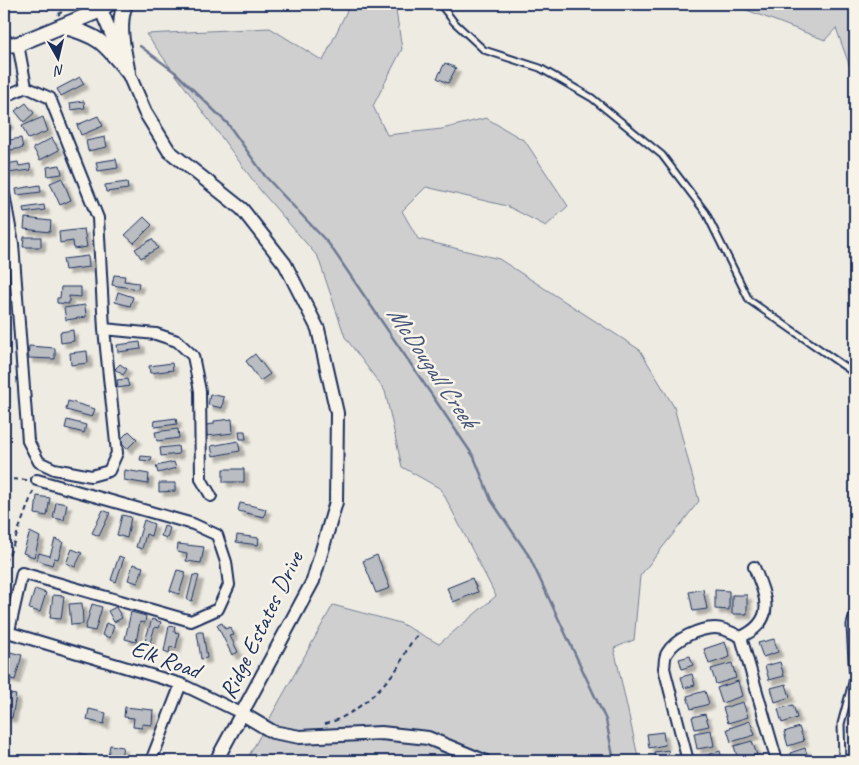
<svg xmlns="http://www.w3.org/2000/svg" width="859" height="765" viewBox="0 0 859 765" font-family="Caveat,sans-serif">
<defs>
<filter id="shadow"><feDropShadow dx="4.5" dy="4.5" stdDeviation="1" flood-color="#0004"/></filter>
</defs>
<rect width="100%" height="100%" fill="#eeebe2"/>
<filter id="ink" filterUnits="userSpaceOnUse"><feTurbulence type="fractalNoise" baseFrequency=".02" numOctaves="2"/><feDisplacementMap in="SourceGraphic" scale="10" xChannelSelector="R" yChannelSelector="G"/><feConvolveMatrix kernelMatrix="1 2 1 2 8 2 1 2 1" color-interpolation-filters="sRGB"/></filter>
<g filter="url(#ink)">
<path fill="#cfcfcf" stroke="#757f96" d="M350 4H395L402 49 373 106 387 135 442 129 486 118 525 141 568 206 546 226 507 206 426 187 402 211 418 239 499 259 640 350 674 407 699 501 640 576 634 640 614 648 639 761H246L333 605 400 623 439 644 496 596 441 489 402 467 385 391 345 337 318 257 260 190 146 34 270 28 323 61Z
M731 4H855V81L836 28 825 40Z"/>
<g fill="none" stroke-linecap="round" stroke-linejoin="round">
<path stroke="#6e7992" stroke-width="2.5" d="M50 4 55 7
M140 46 176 73 228 124 265 176 329 244 474 457 491 500 529 556 606 720 614 761"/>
</g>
<path fill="#babdc2" stroke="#1b2f5e" filter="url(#shadow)" d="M445 63 456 68 448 83 437 78Z
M80 77 84 84 61 96 57 89Z
M84 101 85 108 71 110 70 103Z
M26 103 34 113 24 122 15 111Z
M5 115 9 124 4 127V116Z
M98 116 103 126 81 135 77 125Z
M43 117 48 131 28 139 22 126Z
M105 137 107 147 88 151 86 141Z
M21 138 23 148 4 151V141Z
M52 138 59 150 40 160 33 148Z
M116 159 118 168 98 171 96 162Z
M18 162 19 166 30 164 31 170 7 173 6 164Z
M60 165 62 174 48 176 47 167Z
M62 178 71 200 60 205 50 183Z
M127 182 128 189 106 192 105 185Z
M40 185 41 192 17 195 16 189Z
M44 205 45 210 24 213 23 208Z
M144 217 152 225 134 243 125 235Z
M25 218 51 221 50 232 24 229Z
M84 229 87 247 74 249 73 241 60 243 59 232Z
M24 237H41V247H23Z
M152 239 158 248 141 258 135 249Z
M88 256 89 267 65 270 63 259Z
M114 275 125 276 124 281 139 283 138 289 112 285Z
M61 287H81V297L69 296V304L57 303V298H60Z
M118 292 133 297 130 306 115 302Z
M85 305 86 317 66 320 64 308Z
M73 330 74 341 61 343 60 332Z
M140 342 141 349 118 352 117 345Z
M29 346 55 348V359L28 358Z
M87 351 88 363 71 365 70 353Z
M255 354 270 374 260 381 246 361Z
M172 363 173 370 150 373 149 366Z
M120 364 127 369 123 375 115 369Z
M127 379 129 386 118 388 117 380Z
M210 394 224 397 222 408 208 405Z
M68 401 95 409 92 417 66 410Z
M176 418 177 424 155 427 154 421Z
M232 419 233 433 207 436 206 425 214 424V421Z
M67 420 86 425 84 433 65 428Z
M178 429 179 438 157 441 155 432Z
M129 431 137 439 127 449 119 441Z
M239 431H245L246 439H240Z
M238 441 240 451 213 456 211 446Z
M178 446 179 454 161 456 160 448Z
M141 456 152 457 151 461 140 460Z
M174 462 176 468 158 473 156 466Z
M223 469H244V482H223Z
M125 470 149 474 148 484 124 480Z
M159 483H175V491L159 492Z
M37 496 50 498 47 516 35 514Z
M56 502 67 504 64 520 53 518Z
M240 503 266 509 264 517 238 511Z
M103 510 110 513 99 536 92 533Z
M122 515 131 517 127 538 117 535Z
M144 520 154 524 151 536 146 534 142 549 136 547Z
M164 526 170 528 167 538 161 536Z
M30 532 40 537 34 557 23 553Z
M237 535 259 538 258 545 236 542Z
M55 539 63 542 58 559 54 558 52 565 37 560 39 553 50 556Z
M178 544 204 547 201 563 186 561 187 554 177 552Z
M72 549 82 553 75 567 66 563Z
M377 555 390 588 376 593 363 561Z
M119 556 124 558 116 582 111 580Z
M133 564 143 567 138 583 128 580Z
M177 570 186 572 179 594 170 591Z
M193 575 199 576 192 601 187 600Z
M472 578 478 592 453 602 447 588Z
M35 589 46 593 40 612 29 609Z
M703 589 707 609 693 611 689 592Z
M715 590 729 591V610L715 609Z
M53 595 64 596 61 619 50 618Z
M732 595H747V614H732Z
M82 603 83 624 71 625 69 604Z
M92 604 102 607 95 631 85 629Z
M116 607 122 618 114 622 108 611Z
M131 612 146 616 145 623 140 622 136 642 125 639Z
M152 619 161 622 159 628 155 627 149 646 144 644Z
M106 623 114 626 110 638 102 635Z
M222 623 225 629 230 627 234 635 230 636 238 652 232 655 217 625Z
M169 626 175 627 174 632 179 633 176 648 170 647 169 653 164 651Z
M197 632H203L207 658 201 659Z
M774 639 778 652 763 657 758 643Z
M725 642 730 657 709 664 704 649Z
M10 652 22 655 15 680 4 677Z
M690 656 693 665 682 669 679 659Z
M780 662 784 676 769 680 765 666Z
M732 663 736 678 716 684 711 669Z
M692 674 695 685 684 688 681 677Z
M738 681 742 696 722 703 717 688Z
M786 684 790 697 775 702 771 688Z
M705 691 709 704 691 709 687 696Z
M4 693 16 695 12 718 4 716Z
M743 702 748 717 728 723 723 708Z
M793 705 797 718 782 723 778 709Z
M125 707 153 710 152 725 142 724V728L133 727 134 718 124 717Z
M89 709 106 713 104 724 87 720Z
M705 714 709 726 695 729 692 717Z
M750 721 755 735 731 742 727 729Z
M799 727 804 741 788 746 784 732Z
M711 730 714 746 697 749 694 733Z
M663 732 665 745 649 748 647 734Z
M752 741 757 755 738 760 734 746Z
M110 745 123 747 120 761H107Z
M805 748 809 761H793L790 753Z
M668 750 670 761H656L654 752Z
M720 751 723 761H702L701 757Z
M80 754 89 757 87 761H77Z
M757 757 758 761H744Z"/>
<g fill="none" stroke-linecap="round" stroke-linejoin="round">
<defs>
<path id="service" d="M440 4 454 22 484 50 540 68 592 98 662 155 706 213 749 300 851 371 855 378
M842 761 841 724 853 679 850 625 855 606"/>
<path id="minor" d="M18 44 26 87
M4 97 26 87 50 98 98 218 104 329 156 334 177 341 193 356 200 391 201 479 211 496
M4 194 13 244 28 441 39 462 54 469 91 476 109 471 117 453 104 329
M4 631 181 684 241 713
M9 631 22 573 191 621 218 609 229 585 226 562 217 535 193 524 37 480
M741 637C777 620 766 597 754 567
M151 761 181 684
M688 761 664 668C665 664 664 657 667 653 675 639 699 628 715 628 724 628 733 633 741 637L777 761"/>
<path id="tertiary" d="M101 10 145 112 169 151 242 209 285 264 318 329 337 413 336 502 313 581 216 761
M241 713 273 732 300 737 381 733 428 738 484 761"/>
<path id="secondary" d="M125 4C117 26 123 47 127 69
M62 26C100 36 104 43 128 72
M4 45 18 44 101 10 108 4"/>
</defs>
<use href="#service" stroke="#1b2f5e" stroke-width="9"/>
<use href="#minor" stroke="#1b2f5e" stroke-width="14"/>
<use href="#tertiary" stroke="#1b2f5e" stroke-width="16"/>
<use href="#secondary" stroke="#1b2f5e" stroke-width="18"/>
<path stroke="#1b2f5e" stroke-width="2" stroke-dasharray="5 4" stroke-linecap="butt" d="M58 15 71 4
M4 479 29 480
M4 562 10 553 34 489
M325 724C353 717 378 692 396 670 405 657 407 644 419 634"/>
<use href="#service" stroke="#f7f3e8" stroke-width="5"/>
<use href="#minor" stroke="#f7f3e8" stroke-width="10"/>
<use href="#tertiary" stroke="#f7f3e8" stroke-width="12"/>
<use href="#secondary" stroke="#f7f3e8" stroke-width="14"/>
</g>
</g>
<g text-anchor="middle" stroke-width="5" stroke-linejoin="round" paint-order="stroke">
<g font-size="24" fill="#1b2f5e" stroke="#f7f3e8">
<text transform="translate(261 625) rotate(-64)" y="8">Ridge Estates Drive</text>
<text transform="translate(166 659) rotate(20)" y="8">Elk Road</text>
</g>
<g font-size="25" font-style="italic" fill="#455478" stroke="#f7f3e8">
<text transform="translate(433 366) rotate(56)" y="9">McDougall Creek</text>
</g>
</g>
<rect width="859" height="765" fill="none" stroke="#f7f3e8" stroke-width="20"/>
<rect x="10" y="10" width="839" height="745" fill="none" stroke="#1b2f5e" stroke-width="2" filter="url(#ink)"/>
<g transform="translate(58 58) rotate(172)" stroke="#f7f3e8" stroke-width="4" paint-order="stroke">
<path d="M0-4L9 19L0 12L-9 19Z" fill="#1b2f5e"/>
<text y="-8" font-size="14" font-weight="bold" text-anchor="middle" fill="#1b2f5e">N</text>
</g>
</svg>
